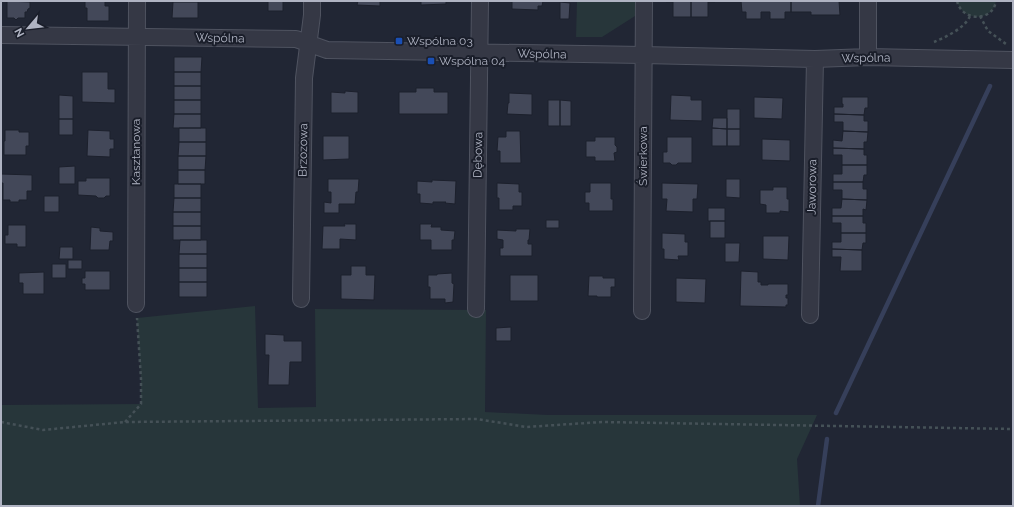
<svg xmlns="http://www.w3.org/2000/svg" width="1014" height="507" viewBox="0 0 1014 507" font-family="Raleway,sans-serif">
<rect width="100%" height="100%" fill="#212634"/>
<path fill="#27363a" d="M577 1H635V16L602 37H576Z
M957 1H996C993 22 962 22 957 1Z
M255 306 258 408 316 407 315 309 486 310 485 412 548 415H817L797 459 800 506H1V405L141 404V379L137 318Z"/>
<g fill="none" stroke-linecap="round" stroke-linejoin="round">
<path stroke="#363f5a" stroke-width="4.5" d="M836 413 990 86
M818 506 827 439"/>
</g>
<path fill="#434859" stroke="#1c202c" d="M7 1 30 2V8L28 9 27 12H25V18H18L16 20 14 18H7Z
M85 1H105V6H109V21H87V8H85Z
M268 1H283V11H268Z
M358 1H380V6L357 5Z
M421 1H446V4L421 5Z
M512 1H543L542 6H538V10L512 9Z
M666 1H691V17H673V2H666Z
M691 1H715V2H708V17H691Z
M741 1H791V12H785V19H770V12H761V19H746V12H742Z
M791 1H839L840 15H811V12H791Z
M173 2H198V18H172Z
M560 2 570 3 569 19H560Z
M174 57H202L201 72H174Z
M82 72H108V89H115V103L82 102Z
M174 72H201V86H174Z
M174 86H201V100H174Z
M416 88H434V92H448V114H399V92H416Z
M345 91 358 92V113H331V92L345 93Z
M509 93 532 94V115L507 114 508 103H509Z
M59 95 73 96V119H59Z
M671 95 691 96V100H702V121L670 120Z
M754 97 783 98 782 119 754 118Z
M842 97H868V108H865L864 115 834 114V107H843V104H842Z
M174 100H201V114H174Z
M548 100H560V126H548Z
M560 100 571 101V126H560Z
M727 109H740V129H727Z
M174 114H201V128H173Z
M834 114 864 115V121H868V132L843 131V122H834Z
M713 118H727V129L712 128Z
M59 119H73V135H59Z
M179 128H206V142H179Z
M712 128 727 129V146H712Z
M727 129H740V146H727Z
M5 130H19V132H29V146H26V155H4V141H5Z
M88 130 110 131V139H114V149H110V157L87 156Z
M506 131H520L521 163H500V151H497L498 137H506Z
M843 131 868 132 867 142H864V149L833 148V140L842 141Z
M323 136H349V159L323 160Z
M595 137H615V145L617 147V152L614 153 615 161H595V157H586V141H595Z
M667 137H692V163H678L676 165H672L670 163H663V152H667Z
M762 139 790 140V161L762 160Z
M179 142H206V156H178Z
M833 148 864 149V155H867V165H842V155H833Z
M178 156H206L205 170H178Z
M842 165H867V175H864L863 182H833V174H842Z
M75 166V184H59V167Z
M178 170H205V184H178Z
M1 174 32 175V191H27V200H19V202H10V200H3V183H1Z
M86 178H110V196H106L104 198H98L96 196 78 195V181H86Z
M328 179H359L358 192H356L355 204H339V213H324V202L331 203V192H328Z
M726 179H740V198L726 197Z
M432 180 456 181 455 204 445 203 446 202H433V204L420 203V194H417V181L432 182Z
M833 182H863V189H867V200L842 199V190H833Z
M497 183 519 184V192H522V206H513V210H499V198H497Z
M590 183H611V199H613V211H589V203H585V192H590Z
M662 183 698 184 697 199H693V212L666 211 667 199H662Z
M174 184H201V198H174Z
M773 187H787V199H789V212L780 211V213H766V205L760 204V190H773Z
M44 196H59V212H44Z
M174 198H201V212H173Z
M842 199 867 200 866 210 863 209V216H832V208H841Z
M708 208H725V221H708Z
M173 212H201V226H173Z
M832 216H863V223H866V233H841V223H832Z
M546 220H559V228H546Z
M710 221H725V238H710Z
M344 224H356V240L340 239V249H322L323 226H345Z
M420 224H432L431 227H441V230L455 231 454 240H452V250H431V240H420Z
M8 225H26V247H17V244H5V235H8Z
M173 226H201V240H173Z
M91 227 100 228V231L113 232V241H110L109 250H90Z
M516 229H530L529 240H528V244H532V256H500V248H503V240L497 239V230L516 231Z
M662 233 685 234V242H688V256H678L679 260 664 259V249H662Z
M841 233H866V243H863L862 250 832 249V242H841Z
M763 236H789L788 260 763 259Z
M180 240H207V254H179Z
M725 243H740L739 262H725Z
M60 247H73V259H59Z
M832 249 862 250V271H840L841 257H832Z
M179 254H207V268H179Z
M68 260H82V269H68Z
M52 264H66V278H52Z
M351 266H366V275H375L374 300 341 299V275H351Z
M179 268H207V282H179Z
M85 271H110V290H85V284H82V278H85Z
M741 271 758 272V282H761V285H768V284H788V295H786V298H788V305H786V307L740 306Z
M44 272V294H23V283H19V273Z
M452 273V283L454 284 453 302 445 303V299H430V287H428V275H437V274Z
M510 275H538V301H510Z
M589 276H603V278H615V287H611V297H597V296H588Z
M676 278 706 279 705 303 676 302Z
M179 282H207V297H179Z
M511 327V341H496V328Z
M265 334 284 335V341H302V362H290L289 385H268L269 355H265Z"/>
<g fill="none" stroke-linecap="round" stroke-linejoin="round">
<defs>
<path id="minor" d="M1 35 296 39 327 50 643 55 815 59 868 57 1013 60
M868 57V1
M301 299 304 78 312 15V1
M136 304 137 1
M476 309 480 1
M642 311 644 1
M810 315 815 59"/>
</defs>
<use href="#minor" stroke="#4f5360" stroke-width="18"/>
<path stroke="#455157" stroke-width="2.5" stroke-dasharray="3 3" stroke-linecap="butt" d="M957 1C962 22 993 22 996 1
M980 16 988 31 1006 44
M934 42C946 37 965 28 970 16
M1 422 43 430 125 422 477 419 526 427 602 422 1013 429
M125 422 141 404V379L137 318"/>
<use href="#minor" stroke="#353845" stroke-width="16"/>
</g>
<g fill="#1a4fb4" stroke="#1a1e2a" stroke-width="1.5">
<rect x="395" y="37" width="8" height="8" rx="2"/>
<rect x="427" y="57" width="8" height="8" rx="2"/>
</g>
<g text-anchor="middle" stroke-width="4" stroke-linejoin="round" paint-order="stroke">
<g font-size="12" fill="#afb3c2" stroke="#1a1e2a">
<text transform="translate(220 38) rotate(1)" y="4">Wspólna</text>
<text transform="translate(542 54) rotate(1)" y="4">Wspólna</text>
<text transform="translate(866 58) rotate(-1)" y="4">Wspólna</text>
<text transform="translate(303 150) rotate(-89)" y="4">Brzozowa</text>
<text transform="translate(136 152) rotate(-90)" y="4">Kasztanowa</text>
<text transform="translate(478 155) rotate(-89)" y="4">Dębowa</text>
<text transform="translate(643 156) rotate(-90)" y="4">Świerkowa</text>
<text transform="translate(812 187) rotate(-89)" y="4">Jaworowa</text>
</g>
<g font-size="12" fill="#afb3c2" stroke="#1a1e2a" text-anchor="start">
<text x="407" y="45">Wspólna 03</text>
<text x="439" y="65">Wspólna 04</text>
</g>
</g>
<rect width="1014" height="507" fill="none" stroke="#afb3c2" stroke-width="4"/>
<g transform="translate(28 28) rotate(242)" stroke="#1a1e2a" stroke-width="3" paint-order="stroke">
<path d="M0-3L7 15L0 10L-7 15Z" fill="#afb3c2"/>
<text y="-6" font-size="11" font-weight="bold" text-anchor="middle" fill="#afb3c2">N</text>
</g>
</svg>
